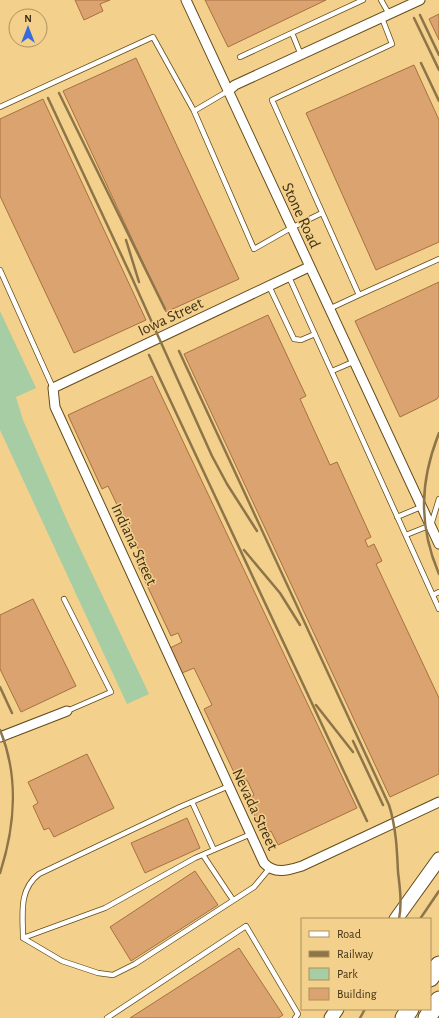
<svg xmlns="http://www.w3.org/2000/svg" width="439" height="1018" viewBox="0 0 439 1018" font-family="'Alegreya Sans',sans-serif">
<rect width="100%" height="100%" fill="#f4d08d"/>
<path fill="#a6cda3" d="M0 311 36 388 16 397 23 420 69 525 149 694 127 704 0 430Z"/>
<path fill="#dba370" stroke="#a6713f" d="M75 0H110L100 4 103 11 84 20Z
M205 0H326L228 47Z
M439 14V40L429 19Z
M136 58 239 279 166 312 63 91Z
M414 65 439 120V242L376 270 306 113Z
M43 99 146 320 74 353 0 196V119Z
M439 282V396L437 399 400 417 355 321Z
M268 315 306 396 300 399 330 465 337 462 371 537 365 540 368 547 374 544 382 561 376 564 439 698V774L390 797 184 354Z
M152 376 357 808 278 845 271 831 263 835 247 799 254 795 247 780 239 783 204 709 212 705 194 668 182 673 170 648 182 642 178 633 171 636 136 562 143 559 108 486 102 489 68 415Z
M33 599 76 686 21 712 0 669V615Z
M87 754 114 808 54 837 49 828 44 830 33 806 38 803 28 782Z
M187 818 200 848 145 873 131 843Z
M195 871 218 905 131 961 110 927Z
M239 948 283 1015 278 1018H130Z"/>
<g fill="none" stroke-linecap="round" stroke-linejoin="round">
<defs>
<path id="lane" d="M381 0 389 14
M382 18 392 44 272 100 359 295 439 259
M292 33 301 55
M240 57 363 0
M0 107 153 37 194 111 228 91
M194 111 254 249 291 228 322 213
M0 270 53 388
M289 277 439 609
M269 286 294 339 301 340 315 334
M329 309 359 295
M332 371 353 362
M397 517 421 507
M406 535 431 525 439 499
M433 595 439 592
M64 599 111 692 67 711
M192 802 214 850
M203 855 233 900
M23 938 62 961 98 973 113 975 135 964 254 887 269 869
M23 938C23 915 18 890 39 874L180 807 229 786
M23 938 105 908 195 858 251 834
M107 1018 246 926 298 1014 295 1018"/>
<path id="street" d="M186 0 439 544
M228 91 235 85 420 0
M309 267 53 388 55 407 264 863C275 875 289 870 302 866L439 802
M0 737 67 711"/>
<path id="secondary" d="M396 919 439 859
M331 1018 337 1009"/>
<path id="highway" d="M430 978 439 965
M404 1018 410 1009
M427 1018 439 1000"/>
</defs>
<use href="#lane" stroke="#644c18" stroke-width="6"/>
<use href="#street" stroke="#644c18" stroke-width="11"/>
<use href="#secondary" stroke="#644c18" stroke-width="15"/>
<use href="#highway" stroke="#644c18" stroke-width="19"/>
<use href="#lane" stroke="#fff" stroke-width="4.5"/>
<use href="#street" stroke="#fff" stroke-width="9"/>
<use href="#secondary" stroke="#fff" stroke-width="13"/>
<use href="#highway" stroke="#fff" stroke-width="17"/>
<path stroke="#8d7549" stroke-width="2.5" d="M420 15 439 55
M414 18 439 70
M421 63 439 101
M59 93 165 309
M48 98 132 278 212 456 227 484 257 531
M126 240 139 282
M179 351 389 805C396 827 397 849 398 872 400 888 402 904 399 919
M149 355 367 821
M439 433C420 481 418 525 439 574
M244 550 280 593 300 625
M0 687 12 713
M316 705 353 752
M0 730C19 776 15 827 0 873
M353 741 383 805
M420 919 439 891
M360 1018 365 1009"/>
</g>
<g text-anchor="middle" stroke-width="3" stroke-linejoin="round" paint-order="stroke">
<g font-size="16" fill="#403216" stroke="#f4d08d">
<text transform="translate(302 215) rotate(65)" y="6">Stone Road</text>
<text transform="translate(170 316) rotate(-25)" y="6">Iowa Street</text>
<text transform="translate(135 544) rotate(65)" y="6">Indiana Street</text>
<text transform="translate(256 809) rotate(65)" y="6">Nevada Street</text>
</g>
</g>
<rect x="301" y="918" width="130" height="92" fill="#f4d08d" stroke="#ac915d"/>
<rect x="309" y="931" width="20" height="6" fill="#ffffff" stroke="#ac915d"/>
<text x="337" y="938" font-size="12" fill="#403216">Road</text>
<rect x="309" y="951" width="20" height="6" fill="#8d7549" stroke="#ac915d"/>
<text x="337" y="958" font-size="12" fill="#403216">Railway</text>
<rect x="309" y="968" width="20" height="12" fill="#a6cda3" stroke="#ac915d"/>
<text x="337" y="978" font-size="12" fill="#403216">Park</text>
<rect x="309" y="988" width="20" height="12" fill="#dba370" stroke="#ac915d"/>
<text x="337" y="998" font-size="12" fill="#403216">Building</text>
<g transform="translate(28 28)"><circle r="19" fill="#f4d08d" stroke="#ac915d"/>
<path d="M0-3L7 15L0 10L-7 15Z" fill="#376bdb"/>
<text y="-6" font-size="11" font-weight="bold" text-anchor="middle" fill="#403216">N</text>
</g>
</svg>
